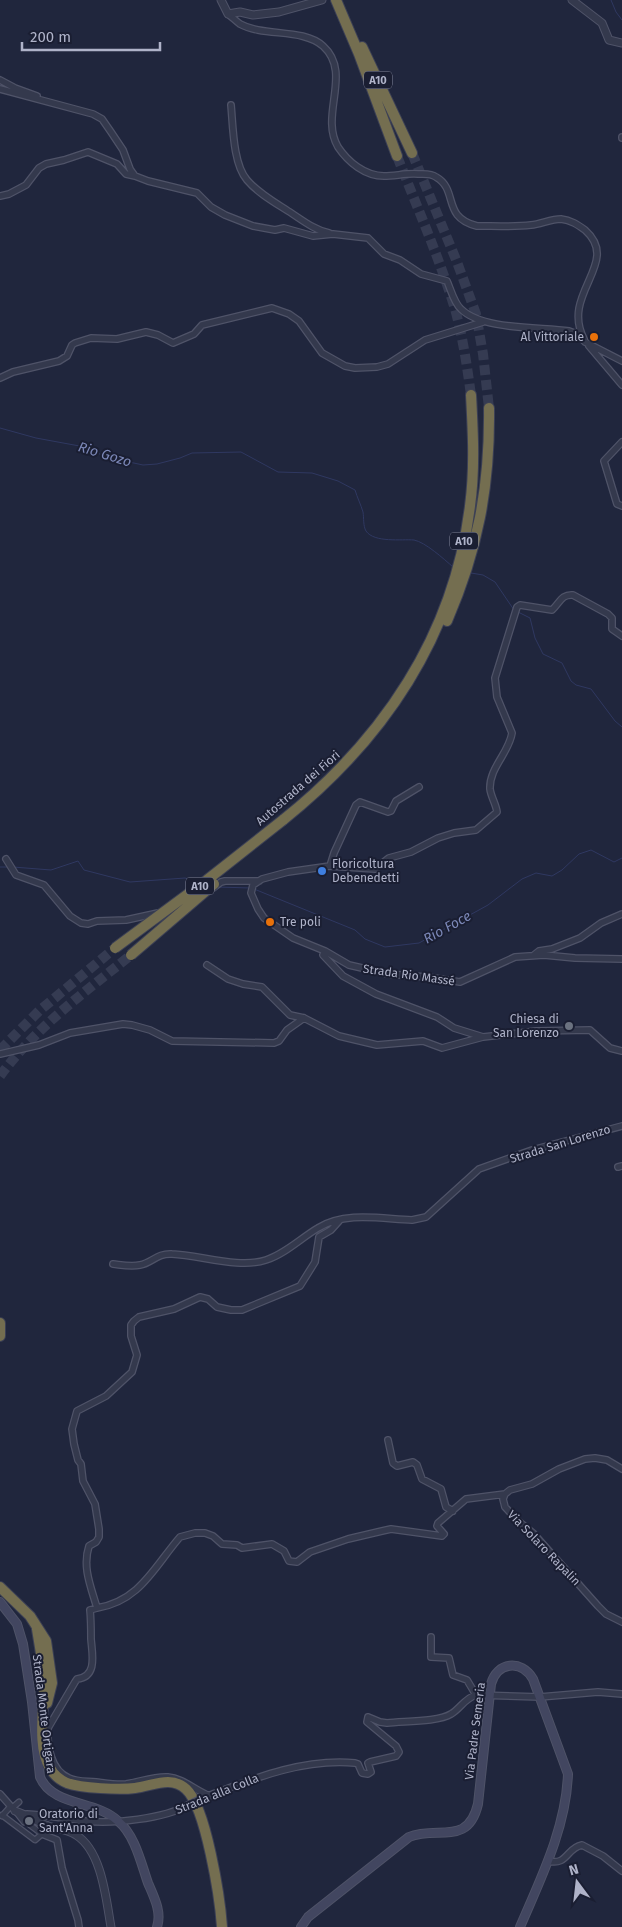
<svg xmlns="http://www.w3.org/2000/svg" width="622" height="1927" viewBox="0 0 622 1927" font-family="'Fira Sans',sans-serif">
<rect width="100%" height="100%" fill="#20263d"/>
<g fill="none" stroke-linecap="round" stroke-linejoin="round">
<path stroke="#2f3861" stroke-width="1" d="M611 0 616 12 622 20
M0 428 36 438 85 447 106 457 143 465 157 464 180 458 192 453 241 452 278 472 312 473 338 481 355 490C357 497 361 505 363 512 364 518 363 526 366 531 374 543 402 539 414 540 425 542 444 559 453 567
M471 573 483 575 495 582 514 610
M518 612 530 618 535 638 543 654 562 663 571 681 576 685 591 689 615 721 622 727
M0 867H9
M13 867 51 870 78 861 84 870 130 882 185 878 199 882
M217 887 250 888
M254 889 355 930 365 939 385 947 419 943 488 905 522 879 536 873 552 876 562 870 579 854 591 850 614 862 622 858"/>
<path stroke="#353b52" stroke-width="10" stroke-dasharray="10 5" stroke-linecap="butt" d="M412 153 457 262 476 314 483 354 489 408
M397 156C417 207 439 257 455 309 463 338 467 366 471 395
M0 1050 39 1011 115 948
M0 1076C35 1028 85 992 131 955"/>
<defs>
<path id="pedestrian" d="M12 1808 19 1802
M17 1813 24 1822
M2 1815 35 1840 42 1834 30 1825
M2 1816 10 1807"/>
<path id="minor" d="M228 14C232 17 236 21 240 24 264 37 303 28 323 46 353 73 319 115 338 147 348 162 365 176 384 176 395 176 407 173 418 174 424 174 431 173 436 177 459 190 441 217 477 226 495 226 514 227 531 225 541 224 551 219 561 219 571 220 578 225 585 230 622 263 560 293 584 339
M0 80 15 88 37 96
M0 89 93 114 102 119 111 132 123 150 130 169 135 176 148 181 197 193 211 207 225 215 253 226 275 230 284 228 313 236 333 234 368 238 384 254 400 260 421 274 447 281C451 290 454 303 461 309 482 330 539 327 569 331L577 334 585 342 622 361
M231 105C233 126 233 164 247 180 258 193 274 202 288 211 301 219 314 230 329 233
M622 137V138
M0 196 9 194 26 185 39 168 46 164 64 160 88 152 117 164 126 174 135 176
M589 346 622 385
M0 378 13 372 59 361 67 356 72 345 75 343 91 338 117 339 146 332 158 335 173 343 194 334 202 325 272 308 289 314 299 321 322 353 345 366 355 368 377 367 388 364 425 340 483 322
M622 442 604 461 617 504 622 506
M622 636 612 629V618L608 614 573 595C561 594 560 603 552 610L520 605 517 607 495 678 497 697 512 733C509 753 489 768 490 789 491 797 496 804 497 812L476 830 454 833 438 838 411 852 389 858 375 869 330 866 288 872 262 879 253 885 251 893 258 909 264 918 293 938 325 951 349 965 388 974 427 977 460 982 515 957 544 955 575 958 622 959
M6 859 16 875 44 885 70 916 81 923 88 924 97 921 126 920 158 913
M330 866 334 853 356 805 360 802 388 812 391 811 396 801 419 787
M213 888 221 882 225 881H259
M325 951 323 955 343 976 376 994 437 1017 454 1028 483 1037 536 1031 590 1030 610 1048 622 1051
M534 955 539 951 552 949 580 938 601 923 622 914
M207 965 228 979 243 984 262 987 290 1015 304 1018 339 1036 377 1045 423 1041 442 1048 483 1037
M0 1054 39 1045 70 1033 123 1024 132 1025 150 1030 172 1041 274 1043 279 1041 287 1030 304 1018
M618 1167 622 1166
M113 1264C122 1265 131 1267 140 1265 152 1263 157 1253 172 1254 200 1255 239 1269 266 1260 285 1254 301 1238 318 1228 345 1211 382 1219 412 1220L426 1217 479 1169 532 1150 622 1126
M388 1440 393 1463 397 1466 413 1462 417 1465 422 1479 441 1489 446 1507 453 1511
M622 1469 607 1460 595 1458 585 1459 559 1469 532 1484 510 1490 505 1494 503 1499 505 1507 517 1520 533 1533 598 1606 606 1614 622 1622
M97 1608C140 1601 154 1567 180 1537L195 1533H205L213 1536 222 1544 237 1545 242 1548 272 1544 284 1551 289 1561 297 1562 310 1552 348 1539 382 1531 391 1529 442 1536 444 1534 437 1526 438 1523 466 1499 505 1494
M431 1637V1657L449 1658 453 1675 467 1680 476 1695
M48 1728C47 1746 51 1771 69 1778 77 1782 87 1781 96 1782 105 1783 117 1785 126 1784 140 1782 154 1776 168 1777 183 1778 196 1791 210 1796
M45 1730 48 1728 75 1682 77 1679C98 1677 92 1653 91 1639 91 1629 91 1620 90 1610L97 1608C91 1587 82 1567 89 1546L96 1542 99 1537V1529L95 1504 83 1481 81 1464 78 1460 74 1444 72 1429 77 1411 106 1396 132 1372 137 1355 131 1336V1325L134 1321 139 1317 174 1309 200 1297 208 1299 217 1307 231 1310H242L300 1286 315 1262 319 1237 331 1230 340 1220
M0 1794 15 1811
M200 1799C250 1780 301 1758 355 1763L358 1764 362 1773 368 1774 371 1772 368 1763 370 1762 396 1756 399 1752 396 1746 367 1722 368 1717 380 1722 387 1723C404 1721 438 1722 451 1714 460 1709 465 1698 476 1695L540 1697 598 1692 622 1694
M27 1814C47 1815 66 1819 85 1821 112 1824 164 1819 188 1805
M47 1825 42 1834 57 1840 62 1868 78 1920 79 1927
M548 1861C568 1866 566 1848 582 1845L603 1856 622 1871"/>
<path id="tertiary" d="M221 0 228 14 240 12 253 15 279 12 322 0
M572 0 602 23 609 40 622 43
M15 1811C25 1814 33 1819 43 1824 53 1829 66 1828 76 1835 102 1851 106 1899 111 1927"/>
<path id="secondary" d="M0 1602 17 1624 23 1644 32 1702 40 1777C53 1807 96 1800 118 1821 135 1835 141 1863 148 1883 154 1897 162 1912 157 1927
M301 1927 308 1917 409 1837C437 1825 468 1847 478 1804L491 1684C497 1662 521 1659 533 1679L568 1774C566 1828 541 1878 520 1927"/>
<path id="motorway" d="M336 0 359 54 397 156
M362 47 412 153
M447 621C478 549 490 487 489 408
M283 820C383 740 454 636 470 506 475 469 473 432 471 395
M0 1323V1336
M0 1587 30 1616 46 1641 52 1683 47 1703
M37 1629C40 1648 44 1667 44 1686 44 1710 37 1747 50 1768 54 1775 60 1780 67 1783 81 1788 120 1790 135 1788 152 1786 171 1775 186 1789 206 1807 220 1898 222 1927"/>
</defs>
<use href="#pedestrian" stroke="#4f5368" stroke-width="7"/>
<use href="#minor" stroke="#4f5368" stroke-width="8"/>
<use href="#tertiary" stroke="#4f5368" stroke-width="9"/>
<use href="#secondary" stroke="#4f5368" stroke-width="10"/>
<use href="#motorway" stroke="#3c4055" stroke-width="12"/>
<use href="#pedestrian" stroke="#34394d" stroke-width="4.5"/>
<use href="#minor" stroke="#34394d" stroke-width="5.5"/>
<use href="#tertiary" stroke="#34394d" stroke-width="7"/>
<use href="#secondary" stroke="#424660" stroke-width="8"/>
<use href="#motorway" stroke="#746e50" stroke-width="10"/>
<defs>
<path id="minor-bridge" d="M188 1805 200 1799"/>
<path id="motorway-bridge" d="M115 948 207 880 283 820
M131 955 214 884"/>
</defs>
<use href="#minor-bridge" stroke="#4f5368" stroke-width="8" stroke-linecap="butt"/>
<use href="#motorway-bridge" stroke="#3c4055" stroke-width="12" stroke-linecap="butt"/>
<use href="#minor-bridge" stroke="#34394d" stroke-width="5.5"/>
<use href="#motorway-bridge" stroke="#746e50" stroke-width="10"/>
</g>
<g fill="#e8710a" stroke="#1a1e32" stroke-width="2">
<circle cx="594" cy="337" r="5"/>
<circle cx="270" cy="922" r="5"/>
</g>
<circle fill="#3f7fe0" stroke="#1a1e32" stroke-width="2" cx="322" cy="871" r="5"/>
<g fill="#6b7280" stroke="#1a1e32" stroke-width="2">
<circle cx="569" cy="1026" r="5"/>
<circle cx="29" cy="1821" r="5"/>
</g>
<g text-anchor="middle" stroke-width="4" stroke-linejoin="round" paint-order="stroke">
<g fill="#1a1e32" stroke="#82869c" stroke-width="1">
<rect x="364" y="71.5" width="28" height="17" rx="4"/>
<rect x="450" y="532.5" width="28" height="17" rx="4"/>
<rect x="186" y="877.5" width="28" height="17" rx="4"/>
</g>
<g font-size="11" font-weight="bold" fill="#afb3c9">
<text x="378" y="84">A10</text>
<text x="464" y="545">A10</text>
<text x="200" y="890">A10</text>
</g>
<g font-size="12" fill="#afb3c9" stroke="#1a1e32" text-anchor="start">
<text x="584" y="341" text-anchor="end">Al Vittoriale</text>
<text x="332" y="868">Floricoltura<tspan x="332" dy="14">Debenedetti</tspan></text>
<text x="280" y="926">Tre poli</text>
<text x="559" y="1023" text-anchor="end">Chiesa di<tspan x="559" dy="14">San Lorenzo</tspan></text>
<text x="39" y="1818">Oratorio di<tspan x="39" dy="14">Sant'Anna</tspan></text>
</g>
<g font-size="12" fill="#afb3c9" stroke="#1a1e32">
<text transform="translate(298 788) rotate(-41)" y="4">Autostrada dei Fiori</text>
<text transform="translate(409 975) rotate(8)" y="4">Strada Rio Massé</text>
<text transform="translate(560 1144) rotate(-17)" y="4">Strada San Lorenzo</text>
<text transform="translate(544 1548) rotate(46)" y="4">Via Solaro Rapalin</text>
<text transform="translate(44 1714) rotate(83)" y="4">Strada Monte Ortigara</text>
<text transform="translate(475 1731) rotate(-83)" y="4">Via Padre Semeria</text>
<text transform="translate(217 1794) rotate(-22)" y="4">Strada alla Colla</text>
</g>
<g font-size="14" font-style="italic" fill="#7c88b8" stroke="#1a1e32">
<text transform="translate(105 454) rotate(17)" y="5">Rio Gozo</text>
<text transform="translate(447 927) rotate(-29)" y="5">Rio Foce</text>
</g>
</g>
<g transform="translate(577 1882) rotate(345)" stroke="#1a1e32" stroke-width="4" paint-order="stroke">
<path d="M0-4L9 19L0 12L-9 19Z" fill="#afb3c9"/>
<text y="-8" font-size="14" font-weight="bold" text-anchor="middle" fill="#afb3c9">N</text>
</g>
<path d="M22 42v8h138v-8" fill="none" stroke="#afb3c9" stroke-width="2.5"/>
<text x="30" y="42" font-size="15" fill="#afb3c9" stroke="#1a1e32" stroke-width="4" paint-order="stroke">200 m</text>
</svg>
